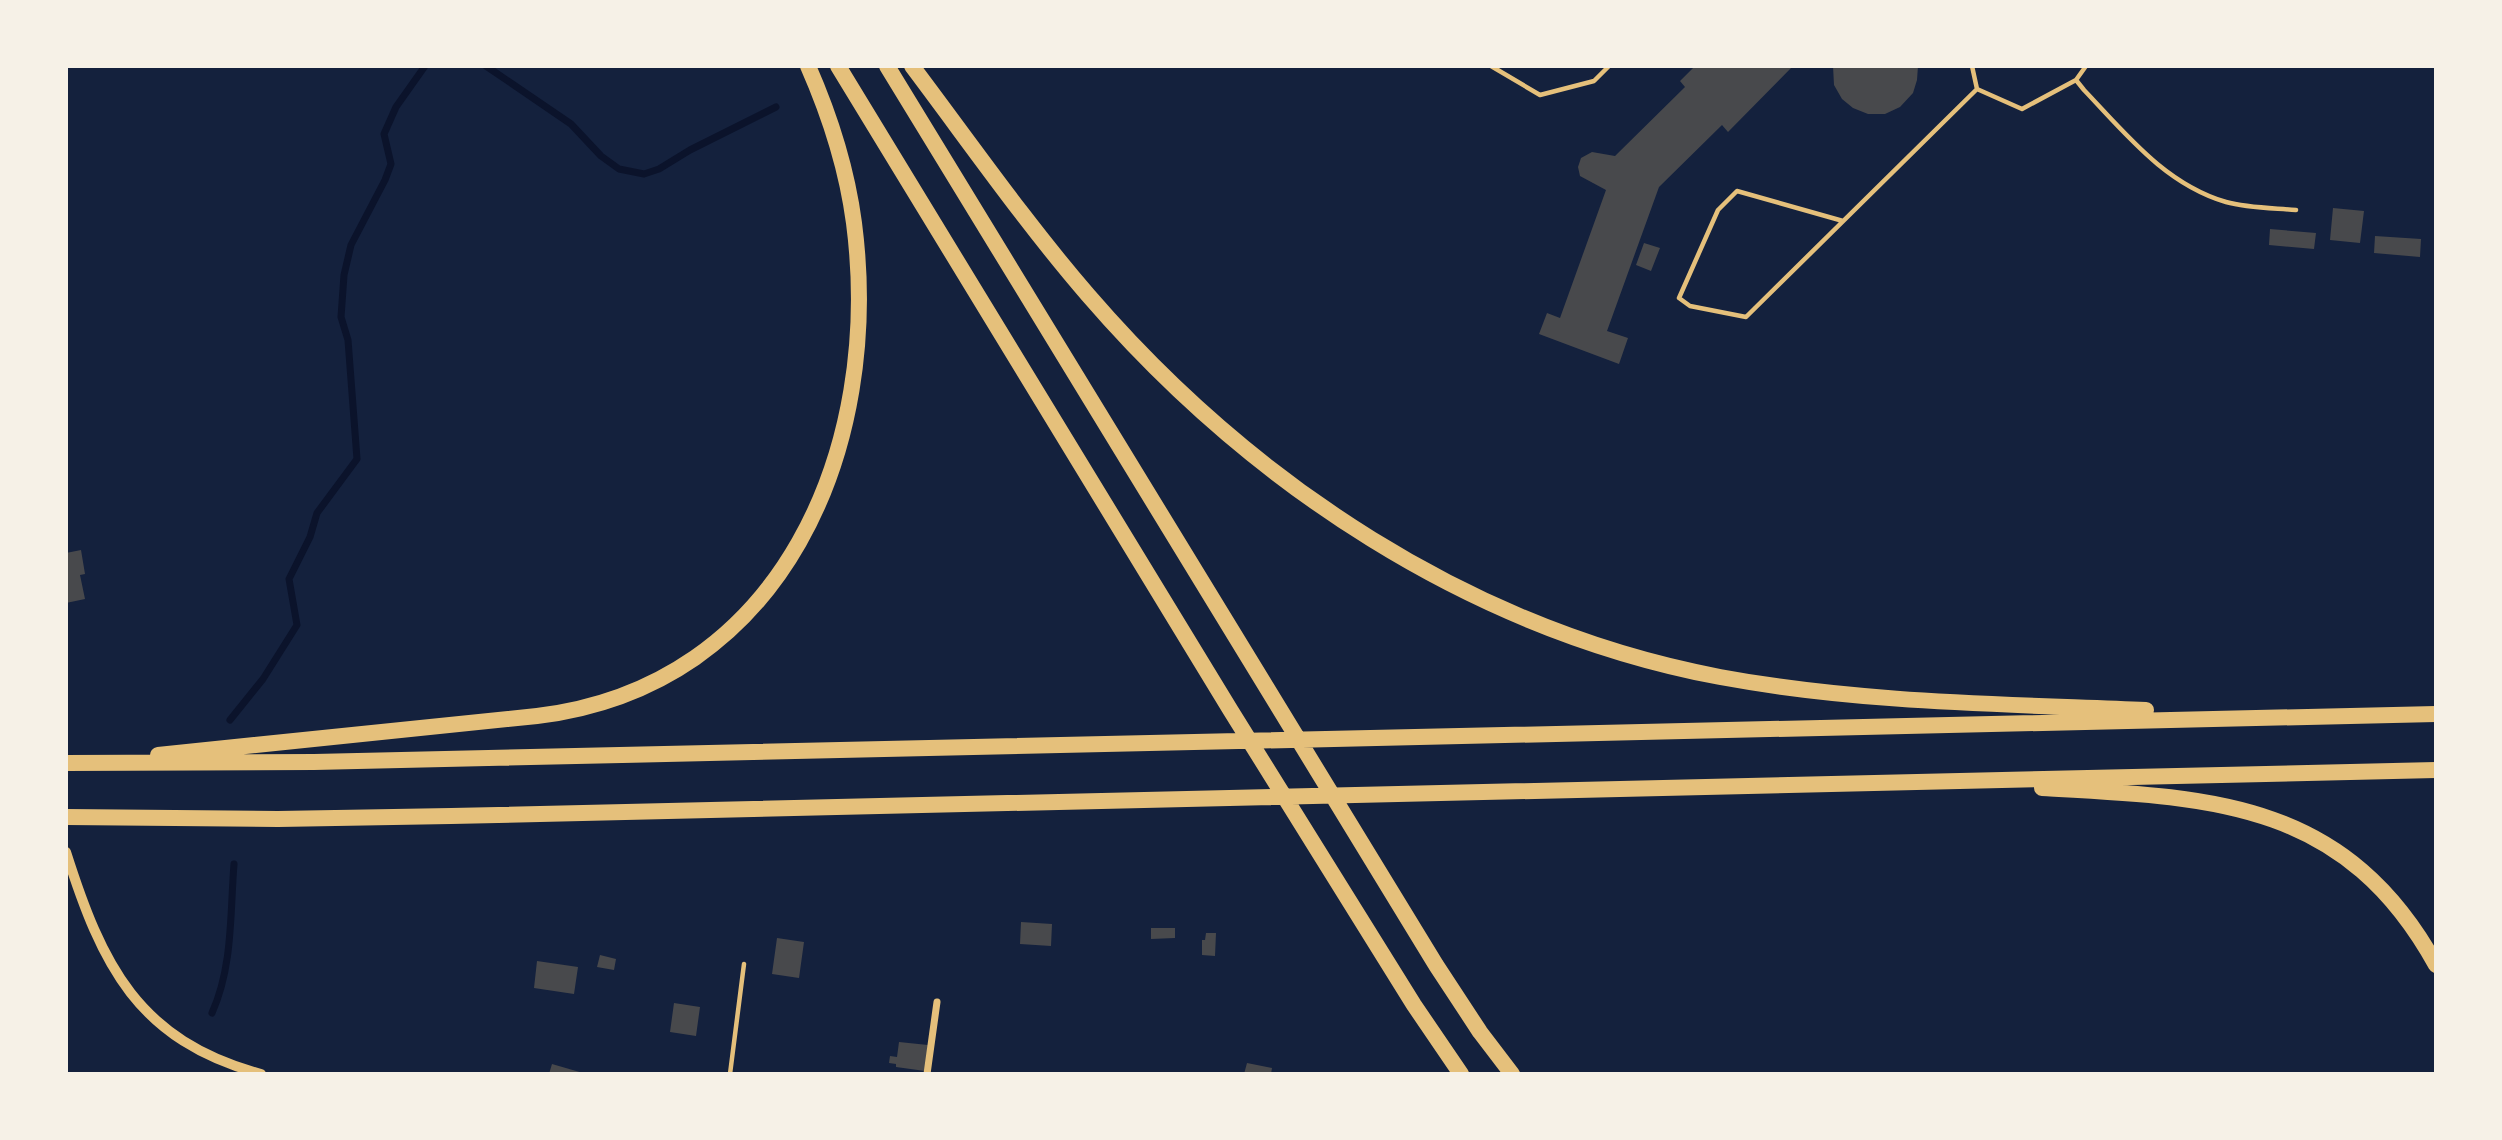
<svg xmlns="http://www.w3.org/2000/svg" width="2502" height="1140" viewBox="0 0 2502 1140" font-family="'Work Sans',sans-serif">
<rect width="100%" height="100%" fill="#14213d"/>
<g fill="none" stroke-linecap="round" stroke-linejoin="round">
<path stroke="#0b132b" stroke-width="7" d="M486 66 571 124 601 156 619 169 644 174 659 169 690 150 776 107
M230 720 263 679 297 625 289 579 310 537 317 513 357 459 348 340 341 317 344 275 351 245 385 180 391 164 384 134 396 107 425 66
M212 1013C233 966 230 914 234 864"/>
</g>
<path fill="#48494c" d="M1695 66H1793L1728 132 1722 125 1659 187 1607 331 1628 338 1619 364 1539 334 1547 313 1560 318 1606 190 1580 176 1578 167 1581 158 1592 152 1615 156 1685 87 1680 81Z
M1833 66H1918L1917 80 1913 93 1900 107 1885 114H1868L1853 108 1842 99 1834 85Z
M2333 208 2364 211 2360 243 2330 240Z
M2270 229 2316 233 2314 249 2269 245Z
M2375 236 2421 239 2420 257 2374 253Z
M1644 243 1660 248 1651 271 1636 265Z
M81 550 85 574 80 575 85 599 66 603V553Z
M1021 922 1052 924 1051 946 1020 944Z
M1151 928H1175V938L1151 939Z
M1206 933H1216L1215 956 1202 955V940H1205Z
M777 938 804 942 799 978 772 974Z
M600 955 616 959 614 970 597 967Z
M537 961 578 967 574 994 534 988Z
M674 1003 700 1007 696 1036 670 1032Z
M899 1042 928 1045 925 1071 896 1067V1064L889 1063 890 1056 897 1057Z
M1247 1063 1272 1068 1271 1074H1244Z
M552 1064 583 1073V1074H549Z"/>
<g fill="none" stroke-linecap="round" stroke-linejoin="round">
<path stroke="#e5c07b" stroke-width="4.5" d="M1491 66 1540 95 1594 81 1609 66
M1972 66 1977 89 2022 109 2076 80
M2086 66 2076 80 2084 90C2126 134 2165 184 2226 202 2247 208 2273 208 2296 210
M1843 221 1737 191 1718 210 1679 298 1690 306 1746 317 1977 89
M730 1074 744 964"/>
<path stroke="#e5c07b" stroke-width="7" d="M927 1074 937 1002"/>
<path stroke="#e5c07b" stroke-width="10" d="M66 852C102 965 137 1040 261 1074"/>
<path stroke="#e5c07b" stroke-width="16" d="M838 66 1231 711 1414 1005 1461 1074
M887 66 1436 965 1480 1032 1512 1074
M912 66C970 143 1025 222 1088 295 1251 484 1471 630 1720 677 1860 703 2004 704 2146 710
M158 755 537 716C784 686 883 447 854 223 847 170 830 116 808 66
M66 763 314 762 2436 714
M2042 788C2211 797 2345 800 2436 965
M66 817 278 819 451 816 2436 770"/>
</g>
<rect width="2502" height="1140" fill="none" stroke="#f6f1e7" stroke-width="136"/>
</svg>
